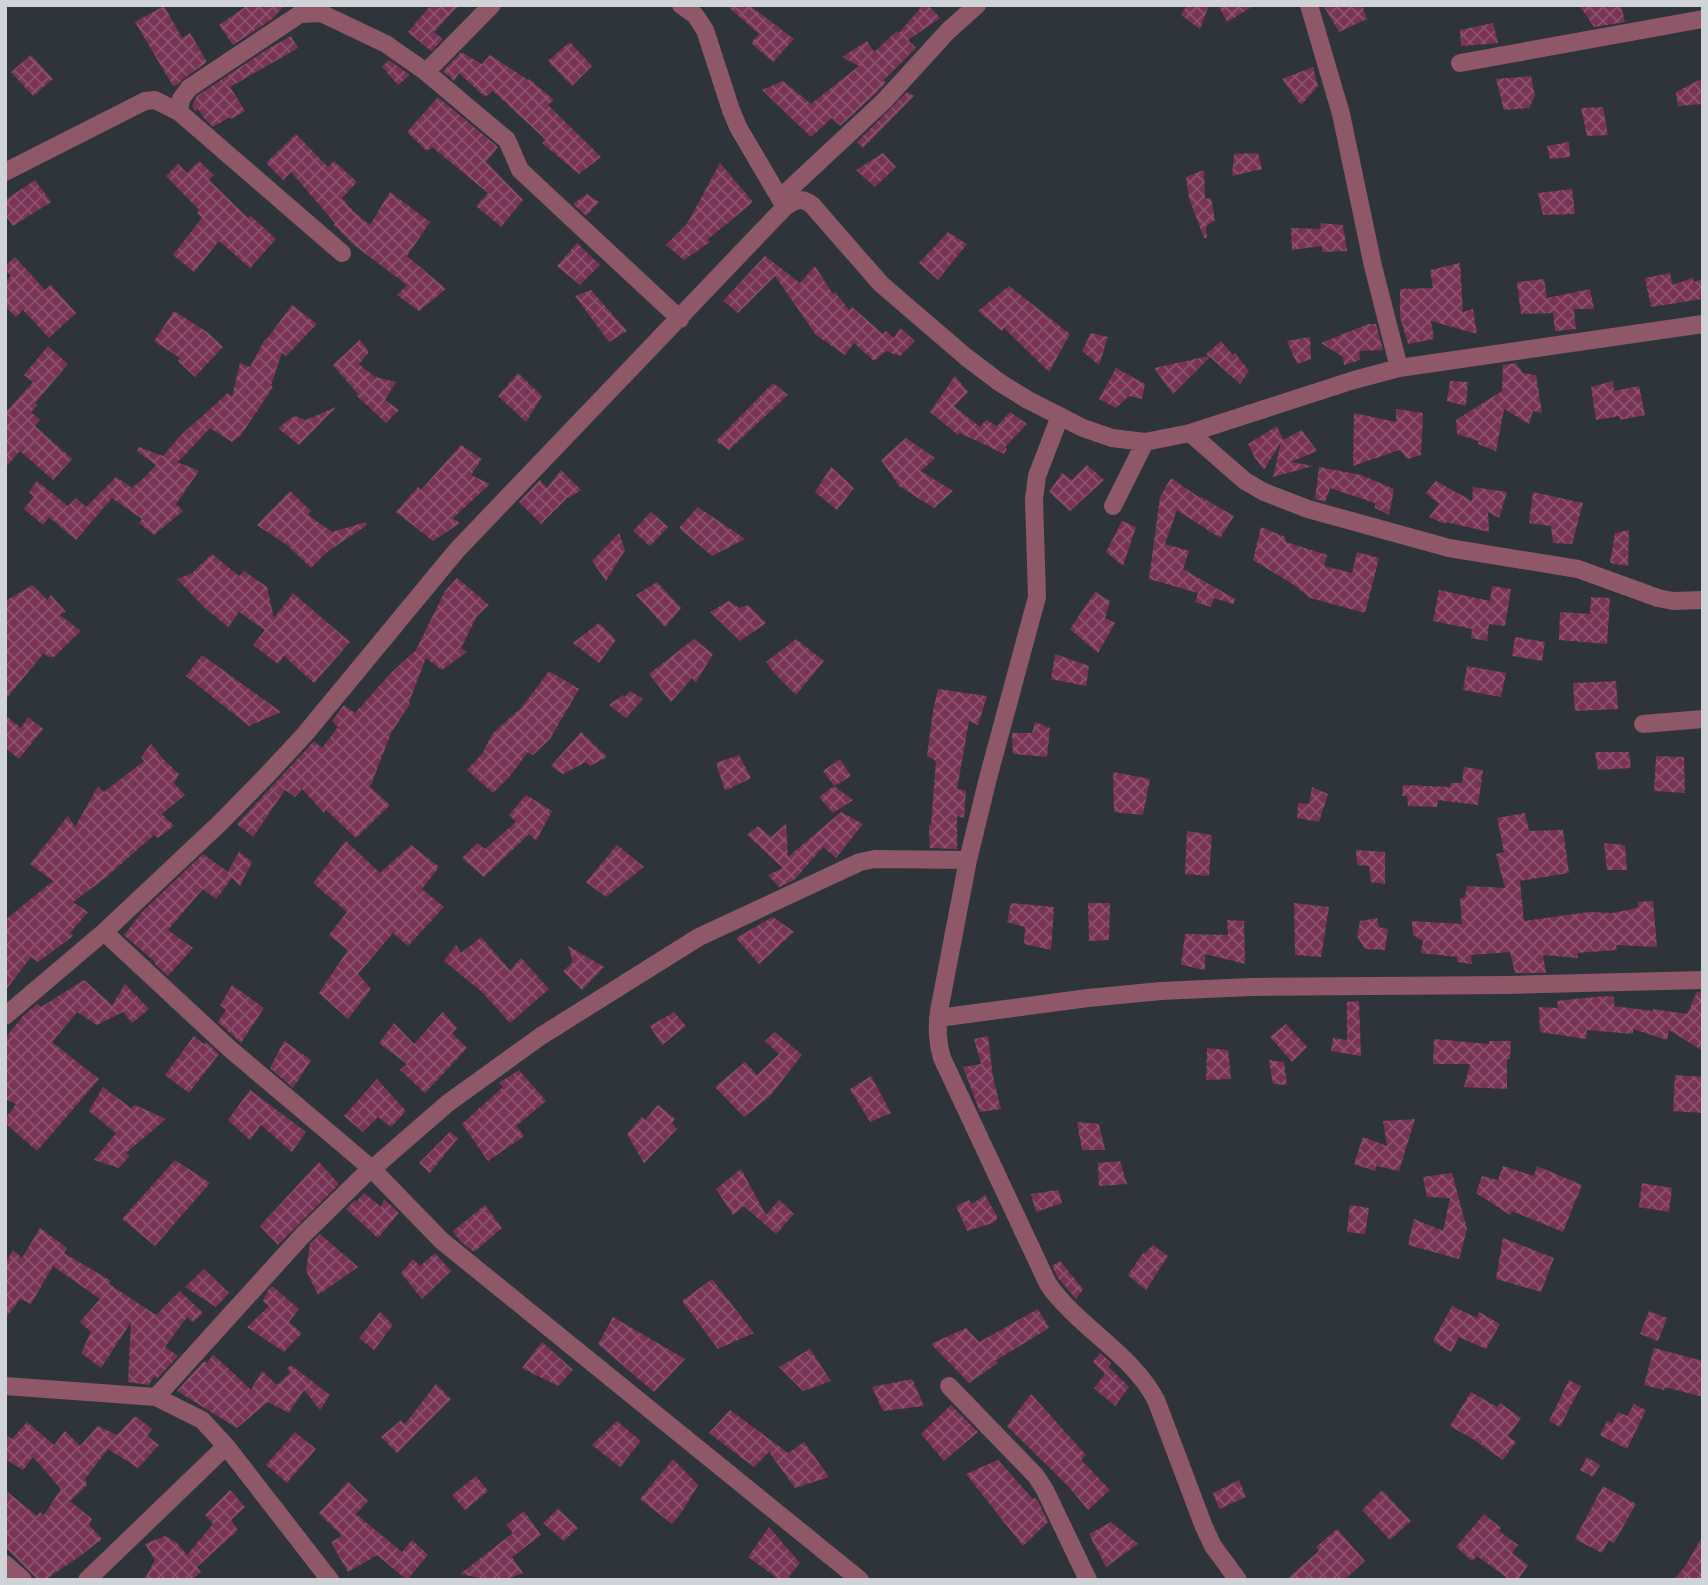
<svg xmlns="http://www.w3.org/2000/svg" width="1708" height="1585" viewBox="0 0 1708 1585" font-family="'Sofia Sans Condensed',sans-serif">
<defs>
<pattern id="building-cross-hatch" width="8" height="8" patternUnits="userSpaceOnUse" patternTransform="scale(1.75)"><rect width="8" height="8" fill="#793355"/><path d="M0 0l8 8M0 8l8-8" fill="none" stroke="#8b506d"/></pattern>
</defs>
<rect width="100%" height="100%" fill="#2e343a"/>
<path fill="url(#building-cross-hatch)" d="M248 5H285L272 19 233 45 219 25Z
M431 5H459L434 32 443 39 431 51 408 32Z
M726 5H749L794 39 773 62 751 43 759 34Z
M923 5H928L940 18 908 40 916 48 883 81 886 82 876 93 840 126 832 118 811 137 762 90 783 81 811 104 859 66 842 57 867 41 874 52 897 31 899 33Z
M1187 5H1209L1200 29 1181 15Z
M1218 5H1255L1227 22Z
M1323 5H1362L1367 19 1339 32Z
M1579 5H1621L1625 22 1594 27Z
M164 6 182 38 190 33 207 62 183 79 177 85 173 86 135 22Z
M1493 23 1498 43 1461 46 1460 30Z
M291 36 298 48 230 87 245 111 231 119 230 117 213 127 204 118 198 109 195 111 192 106 197 96 266 50Z
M570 42 592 66 572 86 548 61Z
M461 52 482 64 490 55 528 80 529 79 554 100 548 105 601 157 579 174 542 143 546 140 493 91 485 97 459 73 454 81 443 71Z
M31 55 53 79 33 96 11 72Z
M389 60 410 75 398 85 382 67Z
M1313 67 1318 86 1301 105 1282 79Z
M1531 76 1535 96 1529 108 1504 110 1496 79Z
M1703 78V104L1678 106 1676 92Z
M907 92 914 96 863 148 857 142Z
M438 97 498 147 486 162 523 200 501 227 476 206 488 193 432 147 427 151 407 132Z
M1603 107 1608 135 1587 136 1581 108Z
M296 134 328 167 334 161 357 182 342 198 353 211 370 225 390 192 430 222 407 256 446 289 419 311 397 295 407 285 354 245 334 225 335 223 291 172 283 180 266 163Z
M1569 142 1570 157 1550 159 1547 146Z
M883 153 896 167 875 187 856 170Z
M1258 153 1262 169 1232 176 1234 154Z
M199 161 214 175 209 180 248 218 251 216 276 239 250 268 219 241 194 272 173 255 202 218 197 213 199 210 166 176 178 164 187 173Z
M720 163 753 202 707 240 710 242 684 260 666 245 687 224Z
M1204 170 1205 199 1211 198 1215 220 1206 226 1207 238H1204L1189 198 1186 177Z
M35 180 51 202 13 226 5 215V200Z
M1572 189 1575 214 1543 215 1538 193Z
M587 194 599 202 586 216 573 204Z
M1320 223 1343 225 1347 251 1322 252V246L1292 250 1291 228 1321 229Z
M948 232 967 244 938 280 919 263Z
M577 243 600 265 580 285 557 266Z
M765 256 800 283 815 266 833 294 835 292 849 310 852 307 883 334 886 331 894 338 900 328 915 341 900 356 886 351 874 361 854 343 845 355 816 335 775 276 738 313 723 301Z
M15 257 45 290 51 285 76 313 49 338 23 310 16 317 5 306V282L11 276 5 270V266Z
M1460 263 1463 312 1473 309 1477 334 1431 321 1434 339 1408 344 1400 317V289L1433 288 1430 270Z
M1670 273 1673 285 1692 278 1694 282 1703 279V299L1651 307 1645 278Z
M1544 279 1547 298 1590 289 1594 309H1574L1576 329 1555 331 1553 313 1521 314 1517 282Z
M1009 286 1070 334 1049 372 1004 328 1002 331 978 311Z
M591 290 627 331 609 342 575 296Z
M292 305 317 324 286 356 282 353 271 385 273 387 241 435 232 442 210 428 184 456 177 462 199 471 176 504 183 511 154 535 139 523 142 519 112 498 76 540 49 517 43 525 24 509 34 497 29 492 37 481 68 506 76 498 86 507 116 477 132 488 145 477 156 465 137 451 139 447 163 456 182 434 228 393 232 397 240 363 250 367 265 339 266 340Z
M174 311 207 332 223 347 195 377 178 361 180 358 154 341Z
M1368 324H1376L1383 350 1359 351 1360 360 1344 365 1343 357 1321 343Z
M1091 333 1108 337 1099 365 1082 351Z
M1310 337 1311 359 1297 364 1287 341Z
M360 340 369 352 359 364 375 377 396 382 385 400 399 410 386 423 356 395 358 394 333 365Z
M1221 341 1233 355 1235 353 1249 371 1240 384 1210 357 1173 394 1154 368 1209 356 1206 354Z
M48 346 68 364 35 403 38 405 31 412 40 420 35 426 72 459 53 480 20 451 5 468V413L33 382 24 375Z
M1516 363 1523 373 1536 375 1542 413 1533 411 1529 424 1504 409 1496 451 1478 444 1479 441 1457 434 1456 420 1502 391 1503 365Z
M1116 368 1145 384 1142 399 1129 396 1116 408 1099 399Z
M518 373 542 396 526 422 498 396Z
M955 376 968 392 954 406 980 427 986 420 997 426 1010 412 1027 424 1005 447 1007 449 1004 454 960 433 958 435 930 412Z
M1450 381 1468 382 1466 406 1447 401Z
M1613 381 1614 391 1639 386 1645 415 1620 420 1619 416 1596 420 1591 387Z
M773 383 788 395 729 450 716 441Z
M336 407 299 445 278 428 294 416 306 420Z
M1396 409 1423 413 1421 455 1408 459 1399 450 1353 466 1354 413 1396 422Z
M1277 426 1283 440 1302 430 1317 451 1291 462 1313 466 1273 477 1281 442 1264 470 1255 458 1248 444Z
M906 438 935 458 921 471 953 491 934 508 899 486 881 460Z
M461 445 482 459 471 475 490 484 453 518 460 523 433 541 396 512 418 487 421 490Z
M1087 465 1104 480 1070 511 1049 492 1062 473 1072 480Z
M831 467 854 488 837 510 815 492Z
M1319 467 1361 475 1394 489 1389 515 1375 508V503L1330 488 1325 502 1315 499Z
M561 470 581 490 569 498 568 497 541 524 519 502 540 480 547 488Z
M1171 478 1200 498 1201 497 1234 516 1220 538 1177 510 1165 544 1189 551 1183 569 1235 599 1233 604 1214 598 1211 607 1195 602 1198 593 1149 579 1160 497Z
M1436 481 1472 501 1473 487 1507 492 1499 518 1488 512 1489 532 1446 522 1445 524 1429 517 1439 504 1426 493Z
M290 491 311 511 308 515 332 532 366 522 367 525 327 552 311 568 287 545 257 525Z
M1533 492 1583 503 1572 544 1553 543 1551 526 1529 523Z
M698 507 745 539 712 556 679 528Z
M651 512 668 527 650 546 633 531Z
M1122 521 1136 527 1123 566 1106 552Z
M1261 527 1285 537 1286 542 1327 555 1324 566 1352 573 1357 552 1379 558 1365 613 1310 598 1294 585 1253 560Z
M1629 530 1628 566 1610 563 1615 533Z
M619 533 625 550 606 581 592 561Z
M212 554 239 576 244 571 267 587 274 618 293 593 350 642 314 683 284 656 278 664 253 645 265 630 239 612 228 627 206 609 177 579 191 574Z
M457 578 489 605 477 616 461 648 467 652 442 670 426 658 409 702 410 704 392 731 370 787 390 805 356 838 326 810 324 813 302 789 295 797 285 790 253 837 237 824 314 741 322 748 338 727 332 721 344 705 355 713 393 671 416 650 445 591Z
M657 582 681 608 665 627 636 595Z
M33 585 47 600 51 595 66 612 60 615 81 631 54 657H48L44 653 5 700V601Z
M1492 586 1511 589 1505 626 1489 624 1487 641 1471 638 1472 629 1433 621 1439 590 1490 601Z
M1095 592 1110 601 1105 618 1115 623 1098 653 1070 629Z
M1591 597 1610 598 1607 644 1559 640 1560 612 1590 614Z
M729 601 739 608 748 605 766 623 740 641 710 612Z
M599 623 616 640 599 663 573 643Z
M1515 637 1545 642 1542 661 1512 656Z
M694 639 713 654 696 682 692 678 671 702 649 674Z
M796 639 824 661 796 695 775 674 766 662Z
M1055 654 1089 666 1086 686 1051 679Z
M202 655 281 712 249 726 186 676Z
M1467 666 1506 673 1501 697 1463 690Z
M549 671 579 689 550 739 533 755 528 752 510 776 493 793 467 770 482 754 493 733 522 707Z
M1616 681 1618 709 1575 711 1573 683Z
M938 689 987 696 978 725 969 721 957 789 966 791 964 818 957 816V849L930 848 929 825H931L936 761 927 756 933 711Z
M630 691 643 699 626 718 609 705 623 695 625 697Z
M5 715 21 728 28 717 43 729 19 759 5 747Z
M1035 722 1050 728 1047 757 1013 754 1012 733H1032Z
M581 732 607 757 590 766 586 762 563 774 551 766Z
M151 744 163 759 179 774 174 783 185 795 162 814 174 826 158 838 154 835 104 879 73 902 88 912 70 933 73 936 38 962 31 957 5 991V920L53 881 30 864 68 816 75 827 98 786 104 792 144 761 141 757Z
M1595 752H1629L1631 768 1598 770Z
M739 755 751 778 725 791 716 763Z
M1656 756 1684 757 1685 793 1654 791Z
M840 759 851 776 834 786 823 771Z
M1464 767 1483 770 1478 805 1438 800 1437 807 1408 806 1407 796H1402L1403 785 1450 787V783H1462Z
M1113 772 1150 779 1143 815 1114 812Z
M834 786 853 800 833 813 819 797Z
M1312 787 1328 794 1319 822 1297 818 1298 803 1309 804Z
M526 795 552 811 536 841 529 834 484 877 462 858 477 843 485 849 516 822 509 815Z
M841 812 863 824 836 858 823 847 794 880 779 887 768 875 783 868 747 835 758 826 771 837 786 824 788 857Z
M1525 813 1529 831 1563 830 1569 873 1520 881 1524 921 1589 912 1612 913 1638 908V902L1653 901 1657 947 1616 945 1617 950 1577 953 1578 958 1543 955 1546 973H1515L1510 952 1471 955 1472 964 1457 962V957L1421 953 1423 941 1413 935 1412 921 1462 924 1460 898 1465 897 1467 886 1505 888 1496 854 1504 852 1497 818Z
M1187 831 1212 835 1209 876 1185 874Z
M346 841 380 873 411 845 439 867 422 889 444 907 408 946 393 933 358 974 371 989 348 1019 319 993 348 950 329 935 347 912 313 883Z
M1604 843 1625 845 1627 870H1607Z
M617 845 644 867 606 897 586 882Z
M1356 850 1385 852V884L1371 882 1369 866 1357 865Z
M239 852 252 862 240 886 232 878 216 899 203 889 168 930 193 948 168 976 154 963 155 962 124 935 143 911 203 854 228 872Z
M1011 903 1054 907 1051 950 1024 944 1025 927 1007 922Z
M1088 903H1110L1109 940 1089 941Z
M1294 903 1329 907 1321 957 1295 955Z
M773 917 794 932 759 964 736 938Z
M1377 918 1379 927 1388 929 1385 950 1365 949 1357 936 1360 921Z
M1227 920 1244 921 1245 964 1205 954V970L1181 965 1185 934 1228 935Z
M481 937 510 970 521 958 549 989 510 1023 482 992 444 961 456 945 461 953Z
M568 946 604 967 582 990 563 971 573 962Z
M84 980 112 1005 125 984 149 1009 132 1023 123 1012 97 1025 77 1012 52 1042 99 1079 37 1151 5 1123V1119L16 1104 5 1099V1038L23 1016 37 1004 41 1007Z
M232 985 264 1008 241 1043 218 1022 226 1010 220 1005Z
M1703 991V1051L1669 1030 1667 1040 1633 1029V1034L1587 1030 1586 1039 1540 1032 1539 1007 1558 1008 1557 1001 1604 996 1614 997V1006L1653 1011V1009L1687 1014 1697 992Z
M1359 1001 1361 1056 1331 1051 1333 1038 1347 1040V1002Z
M443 1012 457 1028 452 1033 467 1048 425 1093 400 1070 407 1064 379 1043 394 1023 414 1044Z
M674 1012 686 1026 662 1045 650 1026Z
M1286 1024 1307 1047 1292 1062 1270 1037Z
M775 1032 802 1055 770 1096 744 1117 715 1087 745 1062 757 1075 779 1054 765 1041Z
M194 1036 204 1044 206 1042 219 1054 189 1093 165 1075Z
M988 1036 993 1077 1001 1109 980 1112 963 1067 981 1064 974 1039Z
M1434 1039 1489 1044V1041H1511L1510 1059H1507V1089L1464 1087 1470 1064H1433Z
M284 1041 311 1060 293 1088 270 1068Z
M1207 1048 1228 1050 1231 1079 1206 1080Z
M1269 1060 1284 1062 1287 1085 1273 1084Z
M519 1070 546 1101 516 1126 524 1136 488 1161 462 1124 503 1087 499 1083Z
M1675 1075 1703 1077V1113L1673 1111Z
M871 1076 891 1113 870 1122 850 1089Z
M377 1079 406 1111 391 1127 378 1117 363 1132 344 1116Z
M103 1087 131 1108 135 1105 166 1119 126 1153 130 1155 119 1168 94 1160 116 1133 89 1111Z
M250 1090 306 1132 292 1152 261 1125 250 1140 228 1120Z
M658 1105 675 1119 672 1123 677 1129 644 1163 627 1134 642 1117 645 1120Z
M1415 1119 1399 1171 1376 1166 1375 1171 1354 1164 1363 1137 1387 1146 1383 1121Z
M1077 1122 1099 1124 1105 1150H1082Z
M450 1132 458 1138 430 1173 419 1163Z
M175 1160 210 1183 155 1246 122 1219Z
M1120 1161 1127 1184 1099 1186 1098 1163Z
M319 1162 339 1184 278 1245 260 1226Z
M1503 1166 1534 1176 1537 1166 1582 1185 1563 1232 1512 1211 1510 1215 1476 1193 1482 1176 1498 1180Z
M741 1169 766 1215 779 1200 794 1214 776 1234 744 1206 733 1215 716 1189Z
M1452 1173 1467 1229 1459 1259 1408 1245 1414 1219 1443 1231 1450 1198 1427 1197 1423 1177Z
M1642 1183 1672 1188 1669 1212 1639 1207Z
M1058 1190 1062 1203 1036 1212 1031 1194Z
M364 1193 381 1207 384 1199 399 1213 378 1238 346 1209 355 1200 356 1202Z
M985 1195 998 1218 993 1223 967 1231 956 1206 969 1200 972 1204Z
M485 1205 502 1228 474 1252 460 1241 453 1231Z
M1350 1205 1369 1208 1365 1234 1347 1232Z
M40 1228 67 1248 64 1253 111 1281 109 1284 156 1315 180 1291 203 1313 193 1322 187 1317 165 1347 178 1356 157 1379 154 1376 149 1385 128 1382 131 1322 101 1368 81 1353 91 1332 80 1322 100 1299 53 1266 31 1304 20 1299 5 1319V1264L13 1250 22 1258Z
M320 1234 358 1267 318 1295 306 1270 310 1244Z
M1503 1238 1554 1258 1541 1292 1496 1279Z
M1153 1245 1168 1256 1146 1290 1128 1275 1143 1253 1144 1254Z
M435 1253 451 1271 422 1299 401 1273 413 1259 420 1266Z
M1060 1261 1083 1289 1076 1299 1058 1278 1052 1266Z
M204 1269 229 1293 216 1307 185 1287Z
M712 1279 754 1333 718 1349 682 1301Z
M272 1286 299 1309 289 1322 302 1333 284 1352 247 1327 269 1306 263 1301 268 1290Z
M1452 1306 1477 1318 1479 1312 1500 1324 1486 1349 1459 1337 1451 1352 1433 1341Z
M1038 1309 1049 1328 995 1361 998 1363 969 1383 931 1344 966 1328 979 1342Z
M1649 1311 1667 1318 1658 1341 1640 1334Z
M380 1312 393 1325 374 1350 359 1338Z
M613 1317 685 1359 654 1392 598 1344Z
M542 1342 573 1370 558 1386 522 1368Z
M1654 1348 1703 1361V1397L1665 1387 1664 1390 1644 1385Z
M810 1349 831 1381 803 1391 779 1367Z
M1100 1353 1111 1363 1106 1373 1110 1368 1129 1387 1115 1406 1094 1388 1105 1374 1093 1362Z
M213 1355 228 1368 251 1390 262 1371 277 1385 290 1373 287 1369 291 1365 330 1395 320 1410 304 1390 289 1413 268 1402 237 1428 177 1391 204 1361 207 1363Z
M912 1379 924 1406 883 1411 872 1387Z
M1569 1380 1581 1386 1560 1427 1549 1421Z
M436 1384 451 1399 397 1453 381 1437 401 1420 405 1424Z
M1471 1392 1497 1407 1500 1403 1521 1418 1508 1436 1516 1442 1503 1460 1473 1439 1450 1426Z
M1031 1394 1086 1455 1081 1460 1110 1490 1088 1510 1069 1487 1007 1426Z
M1634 1404 1646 1410 1627 1449 1600 1435 1607 1421 1612 1423 1618 1412 1627 1416Z
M951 1405 978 1432 944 1461 921 1434Z
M730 1410 788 1453 804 1442 829 1477 795 1488 769 1452 754 1467 709 1433Z
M135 1416 152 1429 147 1436 159 1445 138 1468 108 1449 85 1479 87 1485 70 1501 92 1519 89 1525 102 1539 80 1556 45 1580H38L5 1547V1490L37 1516 40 1512 44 1515 61 1489 33 1457 23 1470 5 1459V1435L12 1439 27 1422 54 1445 65 1431 80 1446 98 1426 117 1435Z
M617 1421 641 1441 620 1467 592 1445Z
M295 1432 316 1449 287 1483 266 1465Z
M1587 1457 1600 1465 1593 1477 1580 1470Z
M673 1459 698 1485 683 1510 672 1524 640 1499Z
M998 1460 1033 1499 1035 1498 1038 1501 1048 1522 1023 1546 966 1474Z
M476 1476 488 1491 465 1510 452 1495Z
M1239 1480 1246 1497 1219 1509 1213 1493Z
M348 1482 368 1501 356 1514 402 1552 412 1540 428 1555 407 1580 377 1555 348 1572 331 1542 342 1536 319 1513Z
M1603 1486 1636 1504 1614 1543 1609 1540 1602 1553 1575 1539Z
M230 1490 245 1507 231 1520 238 1530 197 1567 201 1572 191 1580H144L155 1560 145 1544 165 1536 177 1543 187 1555 213 1524 205 1515Z
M1382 1490 1411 1521 1390 1540 1362 1510Z
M558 1509 578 1528 564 1541 543 1523Z
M524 1511 541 1535 512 1557 523 1573 504 1580H491L460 1574 513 1533 506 1525Z
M1484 1514 1501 1528 1499 1531 1518 1545 1512 1553 1528 1565 1518 1580H1510L1477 1556 1472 1561 1456 1547Z
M1111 1522 1138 1544 1106 1567 1089 1534Z
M769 1527 800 1563 786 1580H780L748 1557Z
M1337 1529 1365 1561 1344 1580H1286L1319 1551 1316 1547Z
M1703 1535V1580H1674L1686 1565Z"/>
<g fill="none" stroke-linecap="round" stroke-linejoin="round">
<path stroke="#8e5868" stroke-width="18" d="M681 5 695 15 705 30 731 110 738 127 785 207
M1309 5 1341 114 1373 266 1399 368
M1460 63 1703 19
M426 72 492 5
M5 172 145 101 155 100 179 112
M780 198 884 101 948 31 977 5
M342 253 179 112 181 99 189 88 300 14 321 13 386 44 426 72 507 140 520 170 680 319
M1060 416 1037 476 1034 499 1037 597 988 778 968 860 939 1011C937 1028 937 1041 942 1058L1048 1284C1078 1327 1132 1354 1156 1400L1204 1527 1213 1546 1238 1580
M1190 433 1245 481 1264 492 1308 509 1449 548 1578 569 1658 598 1673 601 1703 600
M1113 506 1145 442
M1643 724 1703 719
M104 932 230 1049 372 1169 448 1103 541 1036 699 937 860 862 875 859 968 860
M5 1016 104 932 220 823 268 774 305 734 457 550 785 207C796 199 802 197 812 205L881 284 966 357 999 382 1028 400 1083 428 1112 438 1145 442 1190 433 1354 380 1399 368 1703 324
M938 1018 1088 998 1161 991 1251 987 1508 985 1703 980
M5 1386 156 1397 202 1420 226 1446 330 1580
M949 1386 1036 1476 1045 1490 1088 1580
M156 1397 302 1236 363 1176 372 1169 442 1241 860 1580
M5 1564 23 1580
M87 1580 226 1446"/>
</g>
<rect width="1708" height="1585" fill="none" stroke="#d0d4d8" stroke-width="14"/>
</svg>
